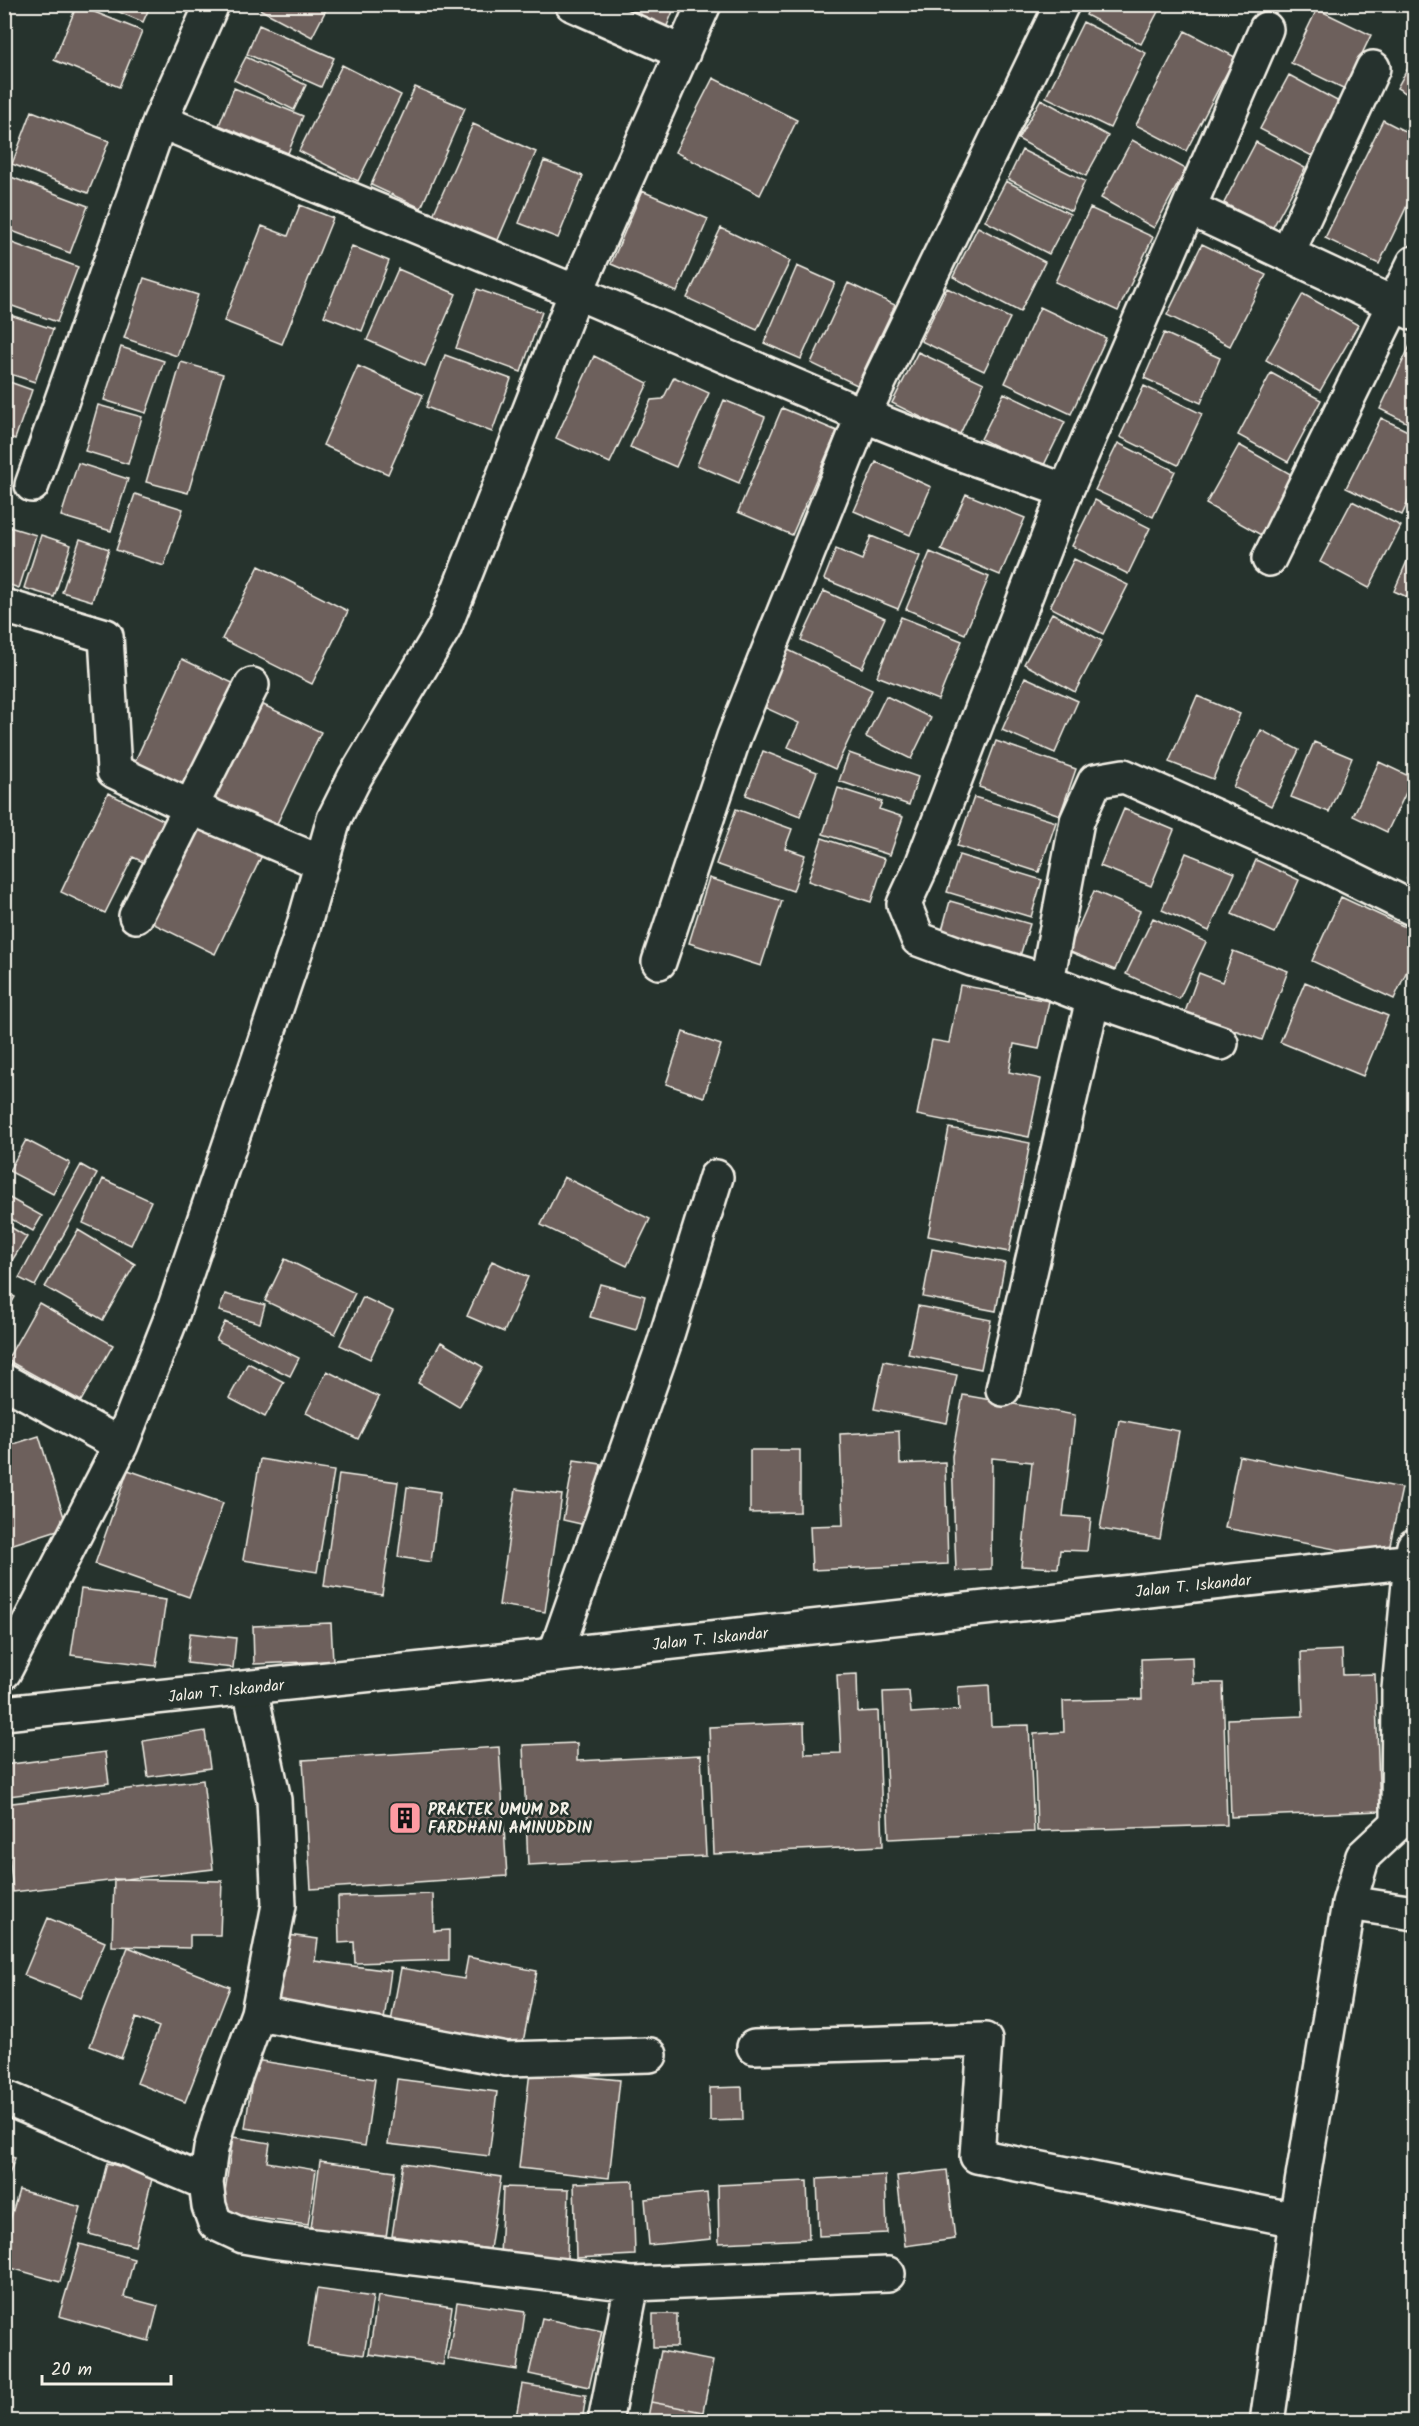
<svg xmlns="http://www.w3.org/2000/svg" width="1419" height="2426" viewBox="0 0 1419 2426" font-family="Kalam,sans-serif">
<rect width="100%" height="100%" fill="#26332d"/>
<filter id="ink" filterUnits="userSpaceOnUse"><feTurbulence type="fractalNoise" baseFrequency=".0167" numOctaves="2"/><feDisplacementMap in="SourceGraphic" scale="12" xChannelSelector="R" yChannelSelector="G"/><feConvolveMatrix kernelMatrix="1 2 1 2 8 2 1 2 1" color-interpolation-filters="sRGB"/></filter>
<g filter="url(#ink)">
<path fill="#6d605c" stroke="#f4f1e8" stroke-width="1.5" d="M100 4H151L143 22Z
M250 4H329L312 37Z
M622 4H676L664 33 619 13Z
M1091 4H1162L1141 44 1086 15Z
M77 5 142 31 119 87 54 60Z
M1317 9 1371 35 1345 89 1291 63Z
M1083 22 1146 53 1110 128 1046 97Z
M259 25 334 58 321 87 247 54Z
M1185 31 1235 57 1186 151 1136 125Z
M246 57 306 85 294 110 234 80Z
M1414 57V98L1397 88Z
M342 65 401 95 358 181 299 151Z
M1289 75 1341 103 1312 156 1260 129Z
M713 78 797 120 760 195 675 152Z
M415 87 465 108 421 208 371 185Z
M234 88 303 116 288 153 219 125Z
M1041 99 1108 136 1086 176 1018 139Z
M32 111 109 141 88 193 12 164Z
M1383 120 1414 136V191L1379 264 1325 238Z
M473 124 536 152 497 242 433 215Z
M1132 140 1186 169 1154 228 1101 198Z
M1256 142 1305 168 1272 229 1224 203Z
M1022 150 1085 181 1071 211 1008 179Z
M544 161 583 176 558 238 519 223Z
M11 177 88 206 70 253 4 228V194Z
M1006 181 1070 214 1049 254 985 221Z
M642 191 708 219 677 292 611 264Z
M300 205 333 218 282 344 224 321 262 226 288 236Z
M1090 208 1153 237 1118 311 1055 282Z
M978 227 1045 262 1020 312 953 277Z
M721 228 790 261 757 330 687 298Z
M4 240 78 267 57 322 4 303Z
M1202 244 1266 275 1230 346 1167 315Z
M352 246 389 261 362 331 324 316Z
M797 266 835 283 801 359 764 343Z
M398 269 456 294 425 366 367 340Z
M144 278 198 295 177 356 124 338Z
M848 283 895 305 857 385 811 363Z
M947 288 1010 318 984 371 921 341Z
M477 289 542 312 521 372 456 348Z
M1303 294 1358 325 1320 391 1266 360Z
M1040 307 1106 338 1071 414 1005 383Z
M4 313 53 329 35 382 4 372Z
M1164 333 1220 358 1201 403 1144 378Z
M1410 346 1414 349V426L1380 409Z
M121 347 164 361 146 413 104 400Z
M918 352 984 383 959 436 892 403Z
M445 355 511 379 492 432 426 407Z
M594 356 648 383 610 463 556 438Z
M181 362 223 374 188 493 146 482Z
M358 366 423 395 388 474 323 445Z
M1271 373 1321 400 1288 462 1238 435Z
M674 377 709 393 676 467 630 447 651 400 663 399Z
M4 380 32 390 15 439 4 435Z
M1144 386 1202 414 1178 465 1120 437Z
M1004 393 1065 422 1042 469 981 439Z
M724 400 765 417 739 483 697 465Z
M98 405 142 417 128 464 85 451Z
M782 408 837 431 792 535 738 512Z
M1381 418 1414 434V489L1402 515 1346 488Z
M1118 443 1175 471 1153 517 1095 490Z
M1239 445 1294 476 1261 535 1206 504Z
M876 462 931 487 910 535 854 511Z
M78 463 128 479 111 531 61 516Z
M135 494 183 509 164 566 116 550Z
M966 494 1025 518 1000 575 941 550Z
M1095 500 1150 528 1128 574 1072 546Z
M1352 501 1401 526 1369 588 1320 562Z
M6 526 36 535 19 588 4 583Z
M41 535 71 545 54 597 24 588Z
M871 536 920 556 898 609 824 579 836 549 862 560Z
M80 539 109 549 92 601 62 592Z
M1414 545V600L1394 591Z
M930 552 989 577 965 634 906 609Z
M1074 559 1128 585 1103 634 1050 607Z
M259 566 348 611 312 684 222 639Z
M824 591 885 618 862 668 801 640Z
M1052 613 1102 641 1075 692 1024 664Z
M901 617 962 641 938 700 877 676Z
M784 648 872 690 835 769 788 747 799 723 757 704Z
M182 659 239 686 189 794 132 768Z
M1025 677 1078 701 1055 753 1002 730Z
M886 696 931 718 911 759 866 737Z
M1197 696 1240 714 1213 779 1169 762Z
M255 701 321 732 272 834 206 803Z
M1261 730 1299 750 1271 806 1233 787Z
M996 741 1076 769 1060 815 979 787Z
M1314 742 1352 758 1329 812 1291 797Z
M763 751 817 772 800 816 746 795Z
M849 753 918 777 909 805 839 781Z
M1379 762 1413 778 1387 832 1353 816Z
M838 788 882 802 879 809 903 817 890 855 823 834Z
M108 793 167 822 147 864 133 857 105 913 61 892Z
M974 797 1056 822 1039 872 957 846Z
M736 809 792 829 785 848 805 855 793 891 716 864Z
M1124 809 1174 830 1151 886 1100 866Z
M198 822 263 853 215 954 150 922Z
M822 838 885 859 871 902 808 881Z
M1186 853 1235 873 1209 931 1162 910Z
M959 855 1042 880 1031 917 947 892Z
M1414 855V881L1407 878Z
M1256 860 1299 880 1275 933 1232 914Z
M709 878 782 901 761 966 689 943Z
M1094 891 1140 911 1115 970 1068 951Z
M1341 897 1414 931V955L1394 999 1312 961Z
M950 901 1030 924 1020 956 941 934Z
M1153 918 1206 942 1179 999 1126 974Z
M1233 951 1288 971 1262 1040 1185 1012 1199 973 1222 982Z
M1305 982 1388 1016 1363 1076 1280 1042Z
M960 985 1049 1001 1039 1049 1014 1044 1009 1072 1041 1079 1029 1137 917 1115 932 1040 949 1043Z
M683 1032 721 1045 704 1097 666 1084Z
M949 1128 1030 1143 1009 1252 928 1236Z
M26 1140 70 1163 53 1194 9 1171Z
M81 1165 97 1174 35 1286 19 1278Z
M564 1177 650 1219 627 1266 541 1225Z
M103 1179 151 1201 131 1245 83 1223Z
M4 1195 42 1216 33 1231 4 1215Z
M4 1223 27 1237 4 1273Z
M78 1230 135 1264 103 1320 45 1287Z
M932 1249 1005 1263 996 1311 923 1297Z
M285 1259 355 1293 335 1334 265 1301Z
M492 1261 528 1277 504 1332 467 1316Z
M600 1284 645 1296 636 1330 590 1317Z
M4 1291 15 1297 4 1316Z
M225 1294 265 1305 260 1323 219 1311Z
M363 1297 393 1311 370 1359 340 1345Z
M39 1303 113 1345 81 1401 7 1360Z
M918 1306 991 1320 981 1369 908 1354Z
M225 1322 299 1358 290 1376 216 1340Z
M441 1342 483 1367 459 1407 418 1383Z
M884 1361 957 1375 947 1423 874 1409Z
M248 1363 284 1382 265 1417 229 1398Z
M327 1371 379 1397 358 1439 306 1413Z
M963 1395 1075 1415 1063 1516 1091 1518 1087 1551 1060 1550 1058 1568 1021 1566 1032 1462 992 1458 991 1569 956 1571 952 1456Z
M1119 1420 1179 1431 1160 1539 1100 1529Z
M899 1431 900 1464 945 1462 948 1564 812 1570 810 1526 843 1525 840 1434Z
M39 1436 67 1527 4 1547V1447Z
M750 1450H800V1512L750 1513Z
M1239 1456 1402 1488 1387 1559 1225 1528Z
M260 1459 334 1471 317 1572 243 1560Z
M574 1460 601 1464 590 1526 563 1520Z
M128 1470 223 1503 189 1597 95 1564Z
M339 1474 398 1482 382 1595 324 1586Z
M407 1487 440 1492 431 1562 398 1557Z
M516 1489 562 1495 545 1612 499 1605Z
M81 1589 166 1600 156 1666 71 1655Z
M331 1623 333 1661 254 1664 253 1626Z
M190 1633 236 1638 233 1668 187 1663Z
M1342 1650 1343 1675 1375 1674 1380 1811 1231 1817 1228 1719 1303 1716 1301 1652Z
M1192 1657 1193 1683H1223L1227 1825 1037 1831 1034 1734 1064 1732 1063 1701 1142 1699 1141 1659Z
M857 1674 858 1712 878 1711 883 1846 714 1854 709 1727 804 1723 805 1754 841 1753 837 1675Z
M989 1685 991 1726 1029 1725 1034 1832 889 1839 883 1692 909 1691 911 1713 959 1710 958 1687Z
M205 1731 210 1768 148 1777 143 1741Z
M577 1743V1761L701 1755 706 1856 528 1865 523 1745Z
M499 1747 507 1876 311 1889 303 1760Z
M105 1752 109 1783 9 1796 4 1765Z
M203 1780 213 1869 13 1892 4 1804Z
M114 1879 222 1881 220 1935H190V1948L112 1946Z
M433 1894 434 1931 449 1930V1960L355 1963 354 1942 339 1943 338 1897Z
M48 1918 105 1942 81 1998 24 1975Z
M288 1935 318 1939 315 1961 391 1971 383 2027 277 2012Z
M128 1947 230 1987 185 2102 137 2083 159 2027 136 2018 121 2058 90 2046Z
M468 1957 537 1971 521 2052 390 2027 401 1968 464 1979Z
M255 2060 375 2079 365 2146 245 2128Z
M530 2071 620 2080 609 2178 519 2168Z
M397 2079 497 2092 489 2156 388 2144Z
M742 2087 743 2120 710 2121V2088Z
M233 2137 270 2143 267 2162 316 2170 308 2225 222 2213Z
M4 2155 15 2158 4 2188Z
M320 2161 395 2171 386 2238 311 2228Z
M107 2163 153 2175 135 2246 89 2234Z
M403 2163 501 2177 490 2249 392 2236Z
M947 2170 955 2239 905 2246 897 2176Z
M885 2175 887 2233 819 2236 817 2179Z
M633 2181 635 2255 576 2258 574 2183Z
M807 2181 809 2239 719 2243 718 2185Z
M503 2187 569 2189 567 2258 500 2256Z
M19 2190 81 2207 60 2282 4 2266V2240Z
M707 2193 711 2239 649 2245 645 2199Z
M80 2244 134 2259 124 2297 158 2306 149 2341 59 2316Z
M317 2289 373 2297 364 2355 308 2347Z
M378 2296 452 2307 443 2365 369 2354Z
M457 2302 525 2312 517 2370 448 2359Z
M653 2314H677V2347H653Z
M542 2318 602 2331 589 2387 529 2374Z
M661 2351 713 2361 703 2412 651 2402Z
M522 2384 586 2395 582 2422H515Z
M651 2402 703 2412 701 2422H647Z"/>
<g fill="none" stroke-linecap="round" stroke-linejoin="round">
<defs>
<path id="minor" d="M572 4 683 53
M160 121 576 292 863 415 956 452 1066 491 922 865 904 904 918 939 972 959 1047 981 1093 999 1221 1043
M1189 208 1413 313
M1287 254 1373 68
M32 485 160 121 212 4
M1066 491 1266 29
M1269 559 1414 263
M4 606 106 636 114 771 190 807 322 863
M136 916 252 685
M659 962 734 737 863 415 1062 4
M1047 981 1077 821 1095 781 1124 776 1327 866 1414 909
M4 1381 121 1445
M1003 1389 1093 999
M555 1655 665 1341 716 1177
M4 1672 121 1445 170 1321 301 935 334 819 355 777 444 628 576 292 704 4
M250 1688 274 1800 279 1905 258 2013 219 2121 211 2149 206 2183 209 2206 215 2223 243 2236 272 2241 632 2284 605 2422
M1349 1903 1414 1913
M258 2013 506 2059 650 2055
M754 2047 985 2040 977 2156 1296 2220
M4 2097 206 2183
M632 2284 888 2274
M1267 2422 1298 2207 1349 1903 1363 1856 1395 1826 1398 1819 1399 1689 1411 1561 1414 1546"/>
<path id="tertiary" d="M4 1713 555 1655 1414 1561"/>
</defs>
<use href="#minor" stroke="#f4f1e8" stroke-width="38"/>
<use href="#tertiary" stroke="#f4f1e8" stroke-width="38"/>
<use href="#minor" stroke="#26332d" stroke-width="33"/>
<use href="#tertiary" stroke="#26332d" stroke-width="33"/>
</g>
</g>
<defs>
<symbol id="building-square" viewBox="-11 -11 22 22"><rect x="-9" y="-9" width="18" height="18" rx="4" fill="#ff9aa2" stroke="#26332d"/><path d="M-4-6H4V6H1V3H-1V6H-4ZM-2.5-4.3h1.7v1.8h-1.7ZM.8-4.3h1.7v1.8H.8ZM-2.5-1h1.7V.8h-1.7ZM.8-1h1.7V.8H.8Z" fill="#111"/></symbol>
</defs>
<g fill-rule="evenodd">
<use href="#building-square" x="386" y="1799" width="38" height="38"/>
</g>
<g text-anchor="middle" stroke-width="5" stroke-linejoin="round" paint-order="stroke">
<g font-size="16" fill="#f4f1e8" stroke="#26332d">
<text transform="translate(1193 1585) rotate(-6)" y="6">Jalan T. Iskandar</text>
<text transform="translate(710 1638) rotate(-6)" y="6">Jalan T. Iskandar</text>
<text transform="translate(226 1690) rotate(-6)" y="6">Jalan T. Iskandar</text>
</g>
<g font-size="16" font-weight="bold" fill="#f4f1e8" stroke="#26332d" text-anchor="start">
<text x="428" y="1815">PRAKTEK UMUM DR<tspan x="428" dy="18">FARDHANI AMINUDDIN</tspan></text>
</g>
</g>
<rect width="1419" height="2426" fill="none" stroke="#26332d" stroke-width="24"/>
<rect x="12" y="12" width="1395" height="2402" fill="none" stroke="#f4f1e8" stroke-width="2" filter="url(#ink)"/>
<path d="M42 2375v9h129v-9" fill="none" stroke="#f4f1e8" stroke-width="3"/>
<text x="51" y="2375" font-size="18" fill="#f4f1e8" stroke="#26332d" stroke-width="4.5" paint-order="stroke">20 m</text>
</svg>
